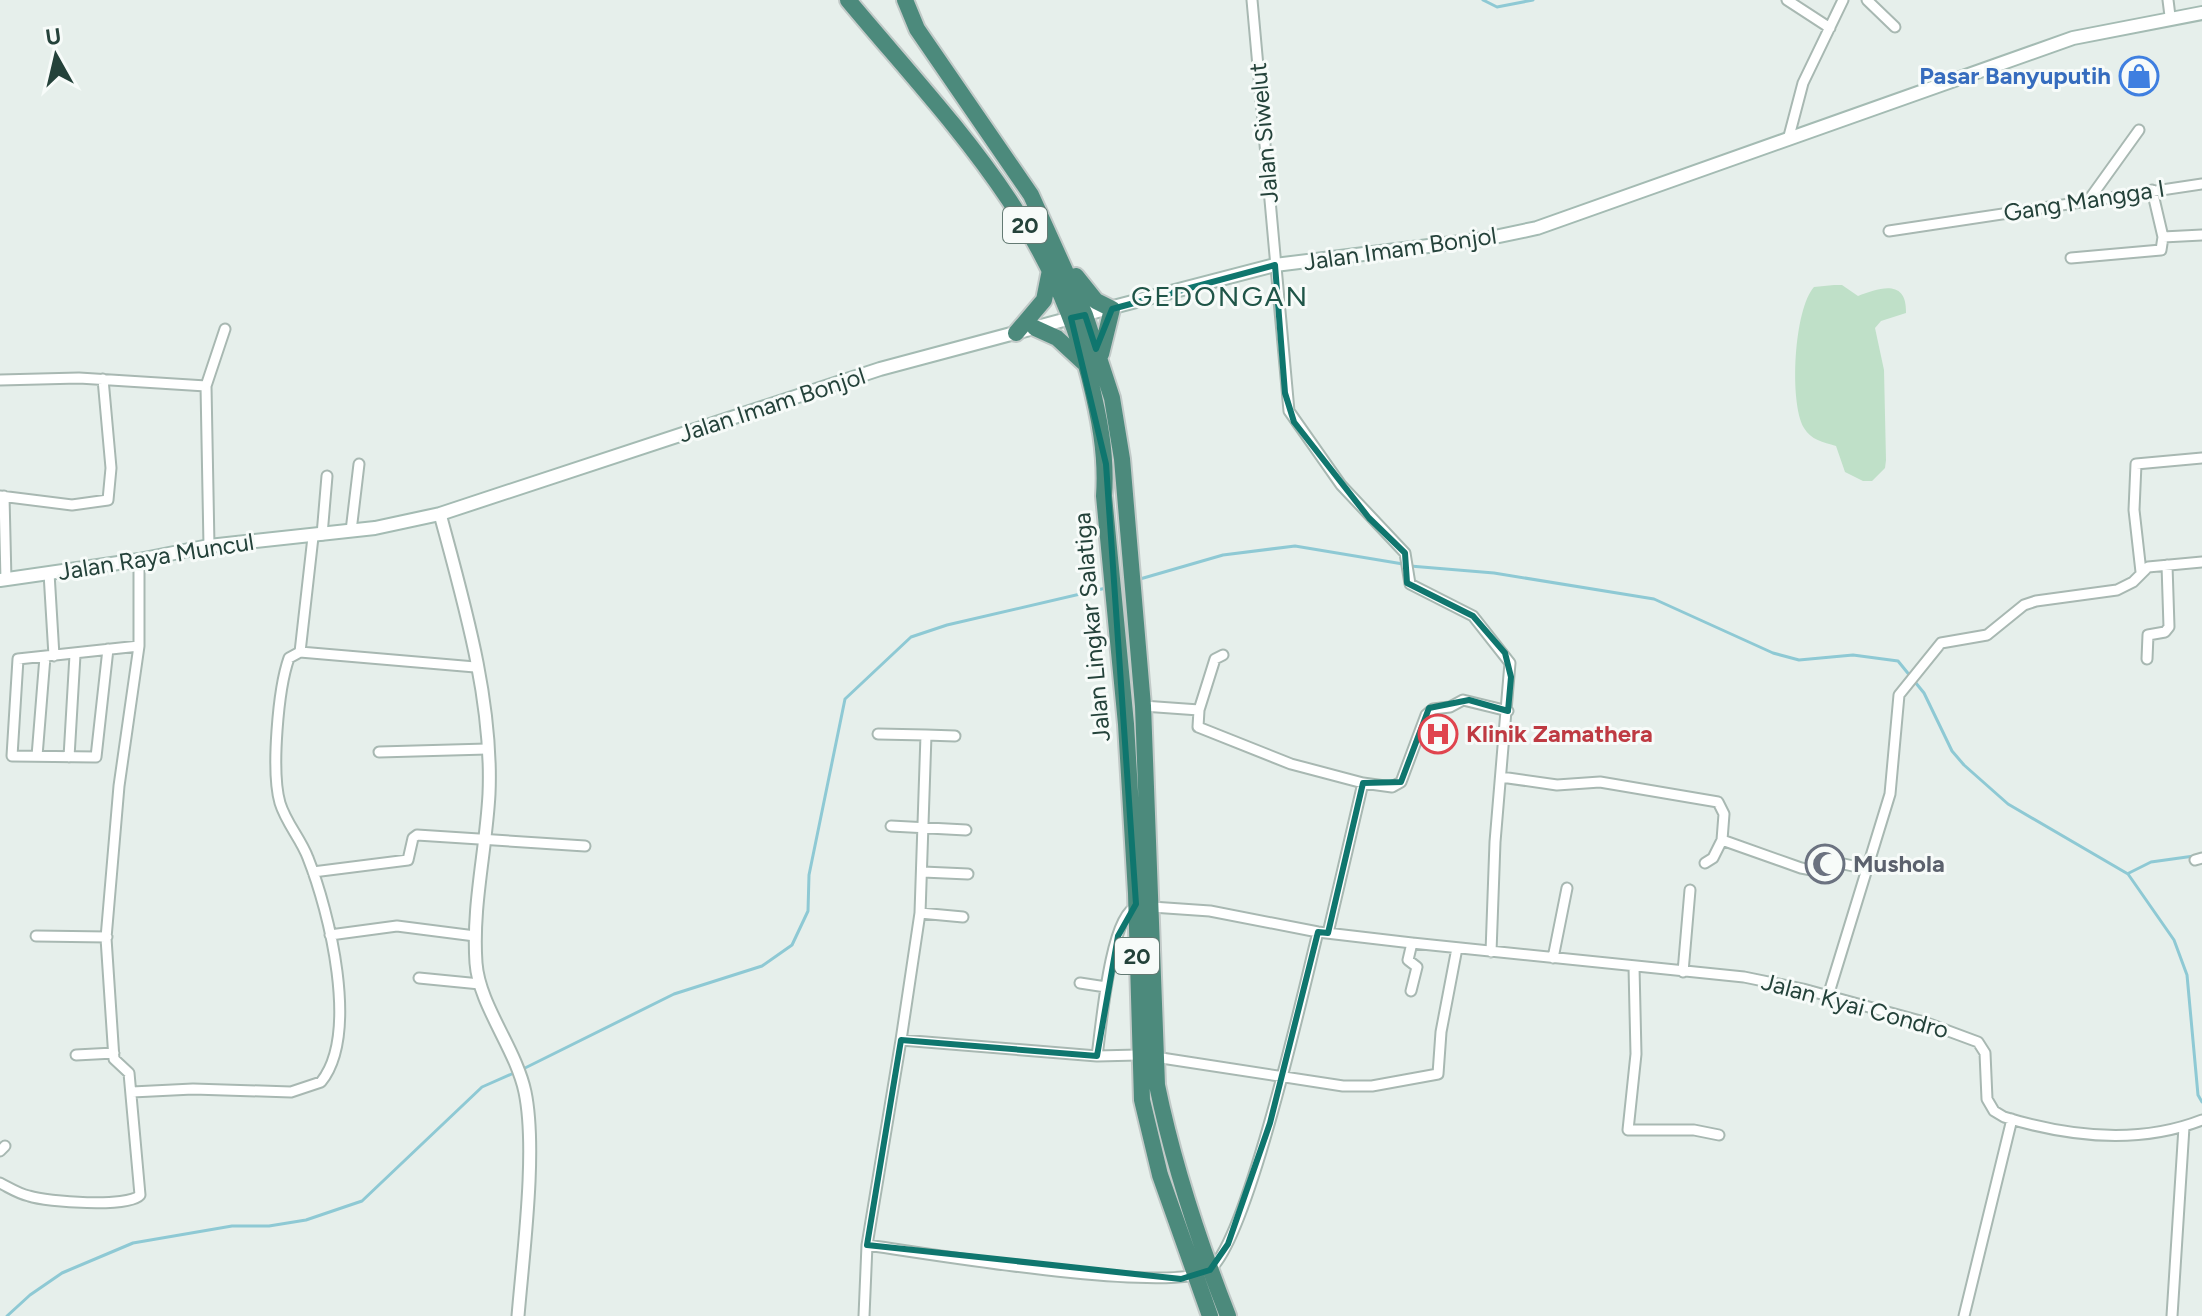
<svg xmlns="http://www.w3.org/2000/svg" width="2202" height="1316" viewBox="0 0 2202 1316" font-family="Figtree,sans-serif">
<rect width="100%" height="100%" fill="#e6efeb"/>
<path fill="#bfe0c8" d="M1834 285H1842L1858 296C1879 288 1907 278 1906 313L1881 321 1875 328 1884 370 1886 460 1885 468 1872 481H1863L1845 472 1836 446C1823 442 1811 440 1804 428 1789 402 1794 309 1814 287Z"/>
<g fill="none" stroke-linecap="round" stroke-linejoin="round">
<path stroke="#8ec9d4" stroke-width="3" d="M1483 0 1497 7 1533 0
M1410 566 1494 573 1654 599 1773 653 1799 660 1853 655 1898 661 1924 693 1952 751 1964 765 2008 804 2128 874 2174 940 2187 975 2198 1095 2202 1102
M1140 579 1223 555 1295 546 1403 564
M2129 873 2151 862 2194 856
M523 1069 674 994 762 966 792 945 808 911 809 875 845 699 911 637 947 625 1106 588
M7 1316 30 1295 62 1273 133 1243 232 1226H269L306 1220 362 1201 482 1087 516 1072"/>
<defs>
<path id="minor" d="M1252 0 1289 411 1341 485 1405 553 1410 584 1473 616 1510 663 1495 842 1491 952
M1787 0 1830 28
M1867 0 1895 27
M2168 0 2170 16
M1788 140 1803 83 1843 0
M2088 201 2139 130
M1889 231 2202 184
M2163 237 2202 235
M2071 258 2161 250 2163 237 2152 190
M0 380 79 378 206 386
M0 496 72 505 108 500 111 468 103 379
M4 496 6 580
M351 531 359 464
M322 535 327 476
M209 546 206 386 225 329
M2141 572 2134 510 2136 464 2202 458
M49 573 54 656
M108 649 96 757 12 756 18 659 139 646
M300 652 475 667
M1223 655 1215 659 1199 710 1198 727 1291 764 1363 783
M2147 659 2148 635 2165 632 2169 627 2167 565
M1143 706 1199 710
M878 734 926 735 920 913 901 1040
M926 735 955 736
M379 752 487 749
M37 756 45 657
M69 757 75 655
M1501 777 1557 785 1600 782 1718 802 1724 814 1722 840 1801 868 1828 873 1839 863 1867 869
M891 826 966 830
M2195 860 2202 858
M1705 863 1713 858 1722 840
M313 872 408 860 413 838 417 835 585 846
M923 872 968 874
M1152 907 1210 911 1318 932 1412 943 1744 977 1803 989 1924 1022 1978 1042 1985 1053 1987 1099 1994 1111 2004 1117C2069 1137 2138 1145 2202 1120
M920 913 963 917
M1328 933 1363 783 1392 787 1401 782 1426 715 1433 709 1450 707 1463 700 1508 711
M330 935 397 926 475 936
M36 936 107 937
M1553 958 1567 888
M1634 967 1636 1054 1628 1130H1694L1719 1135
M1683 972 1690 890
M419 978 480 984
M1080 983 1106 987
M1411 991 1417 967 1408 960 1412 943
M1828 996 1890 794 1899 695 1941 643 1987 635 2024 605 2036 601 2117 590 2133 582 2148 567 2202 562
M76 1055 114 1053
M1097 1056C1101 1029 1110 915 1136 907
M1155 1057 1343 1086H1372L1438 1074 1441 1032 1457 948
M132 1092 193 1089 291 1092 321 1082C360 1034 329 911 308 858 301 839 286 823 280 803 271 772 278 689 289 658L300 652 313 537
M0 1151 5 1146
M0 1183C10 1188 19 1194 29 1196 47 1202 129 1208 140 1195L129 1073 114 1059 106 938 119 786 139 646V560
M867 1245 901 1040 1097 1056 1138 1055
M864 1316 867 1245C923 1253 1172 1295 1209 1270 1247 1244 1304 988 1318 932
M1964 1316 2012 1119
M2172 1316 2184 1127"/>
<path id="tertiary" d="M440 514C464 603 493 701 489 794 486 851 472 905 476 963 479 1005 516 1049 525 1092 537 1150 523 1255 518 1316"/>
<path id="secondary" d="M0 580 139 560 209 546 375 528 440 514 880 369 1071 318 1275 265 1485 239 1537 228 2073 38 2202 13"/>
<path id="trunk" d="M848 0C949 121 1048 217 1089 376 1099 416 1107 454 1104 496L1126 724 1136 893 1142 1100 1160 1175 1210 1316
M905 0 917 29 1031 195 1085 315 1112 398 1122 459 1143 706 1157 1085C1173 1163 1199 1242 1228 1316
M1076 276 1096 301 1112 309 1101 354
M1035 328 1057 338 1084 363
M1016 333 1044 300 1050 270"/>
</defs>
<use href="#minor" stroke="#a8b8b2" stroke-width="13"/>
<use href="#tertiary" stroke="#a8b8b2" stroke-width="15"/>
<use href="#secondary" stroke="#a4bbb3" stroke-width="16"/>
<use href="#trunk" stroke="#c2cac8" stroke-width="20"/>
<use href="#minor" stroke="#fff" stroke-width="9"/>
<use href="#tertiary" stroke="#fff" stroke-width="11"/>
<use href="#secondary" stroke="#fff" stroke-width="12"/>
<use href="#trunk" stroke="#4c8a7c" stroke-width="16"/>
</g>
<path fill="none" stroke="#0f766e" stroke-width="6" stroke-linejoin="round" d="M1275 265 1285 393 1294 422 1369 518 1405 553 1407 583 1473 616 1505 653 1511 677 1508 711 1469 700 1429 708 1401 782 1363 783 1328 933 1318 932 1270 1123 1228 1244 1210 1270 1181 1279 867 1245 901 1040 1097 1056 1118 936 1136 904 1106 464 1071 318 1085 315 1096 349 1112 309Z"/>
<defs>
<symbol id="shop-ring" viewBox="-11 -11 22 22"><circle r="9.5" fill="#f7fbf9" stroke="#3f7fe0" stroke-width="1.5"/><path d="M-5-2.5h2.3a2.7 3.5 0 0 1 5.4 0H5L5.5 6h-11ZM-1.5-2.5h3a1.5 2.3 0 0 0-3 0Z" fill="#3f7fe0"/></symbol>
<symbol id="hospital-ring" viewBox="-11 -11 22 22"><circle r="9.5" fill="#f7fbf9" stroke="#e0444e" stroke-width="1.5"/><path d="M-5-5h3v3.5h4V-5h3V5h-3V1.5h-4V5h-3Z" fill="#e0444e"/></symbol>
<symbol id="mosque-ring" viewBox="-11 -11 22 22"><circle r="9.5" fill="#f7fbf9" stroke="#6b7280" stroke-width="1.5"/><path d="M3.5-4.9A6 6 0 1 0 3.5 4.9A5 5 0 1 1 3.5-4.9Z" fill="#6b7280"/></symbol>
</defs>
<g fill-rule="evenodd">
<use href="#shop-ring" x="2117" y="54" width="44" height="44"/>
<use href="#hospital-ring" x="1416" y="712" width="44" height="44"/>
<use href="#mosque-ring" x="1803" y="842" width="44" height="44"/>
</g>
<g text-anchor="middle" stroke-width="6" stroke-linejoin="round" paint-order="stroke">
<g fill="#f7fbf9" stroke="#637a73" stroke-width="2">
<rect x="1003" y="207" width="44" height="36" rx="6"/>
<rect x="1115" y="938" width="44" height="36" rx="6"/>
</g>
<g font-size="22" font-weight="bold" fill="#24423a">
<text x="1025" y="233">20</text>
<text x="1137" y="964">20</text>
</g>
<g font-size="24" font-weight="bold" fill="#366cbe" stroke="#f7fbf9" text-anchor="end">
<text x="2111" y="84">Pasar Banyuputih</text>
</g>
<g font-size="24" fill="#24423a" stroke="#f7fbf9">
<text transform="translate(1264 133) rotate(-95)" y="8">Jalan Siwelut</text>
<text transform="translate(2084 201) rotate(-9)" y="8">Gang Mangga I</text>
<text transform="translate(1400 249) rotate(-8)" y="8">Jalan Imam Bonjol</text>
<text transform="translate(772 405) rotate(-18)" y="8">Jalan Imam Bonjol</text>
<text transform="translate(156 557) rotate(-9)" y="8">Jalan Raya Muncul</text>
<text transform="translate(1092 627) rotate(-95)" y="8">Jalan Lingkar Salatiga</text>
<text transform="translate(1855 1006) rotate(15)" y="8">Jalan Kyai Condro</text>
</g>
<g font-size="24" font-weight="bold" fill="#be3a42" stroke="#f7fbf9" text-anchor="start">
<text x="1466" y="742">Klinik Zamathera</text>
</g>
<g font-size="24" font-weight="bold" fill="#5b616d" stroke="#f7fbf9" text-anchor="start">
<text x="1853" y="872">Mushola</text>
</g>
<g font-size="28" letter-spacing="2" fill="#1f5548" stroke="#f7fbf9">
<text x="1220" y="306">GEDONGAN</text>
</g>
</g>
<g transform="translate(56 56) rotate(352)" stroke="#f7fbf9" stroke-width="6" paint-order="stroke">
<path d="M0-6L14 30L0 20L-14 30Z" fill="#24423a"/>
<text y="-12" font-size="22" font-weight="bold" text-anchor="middle" fill="#24423a">U</text>
</g>
</svg>
